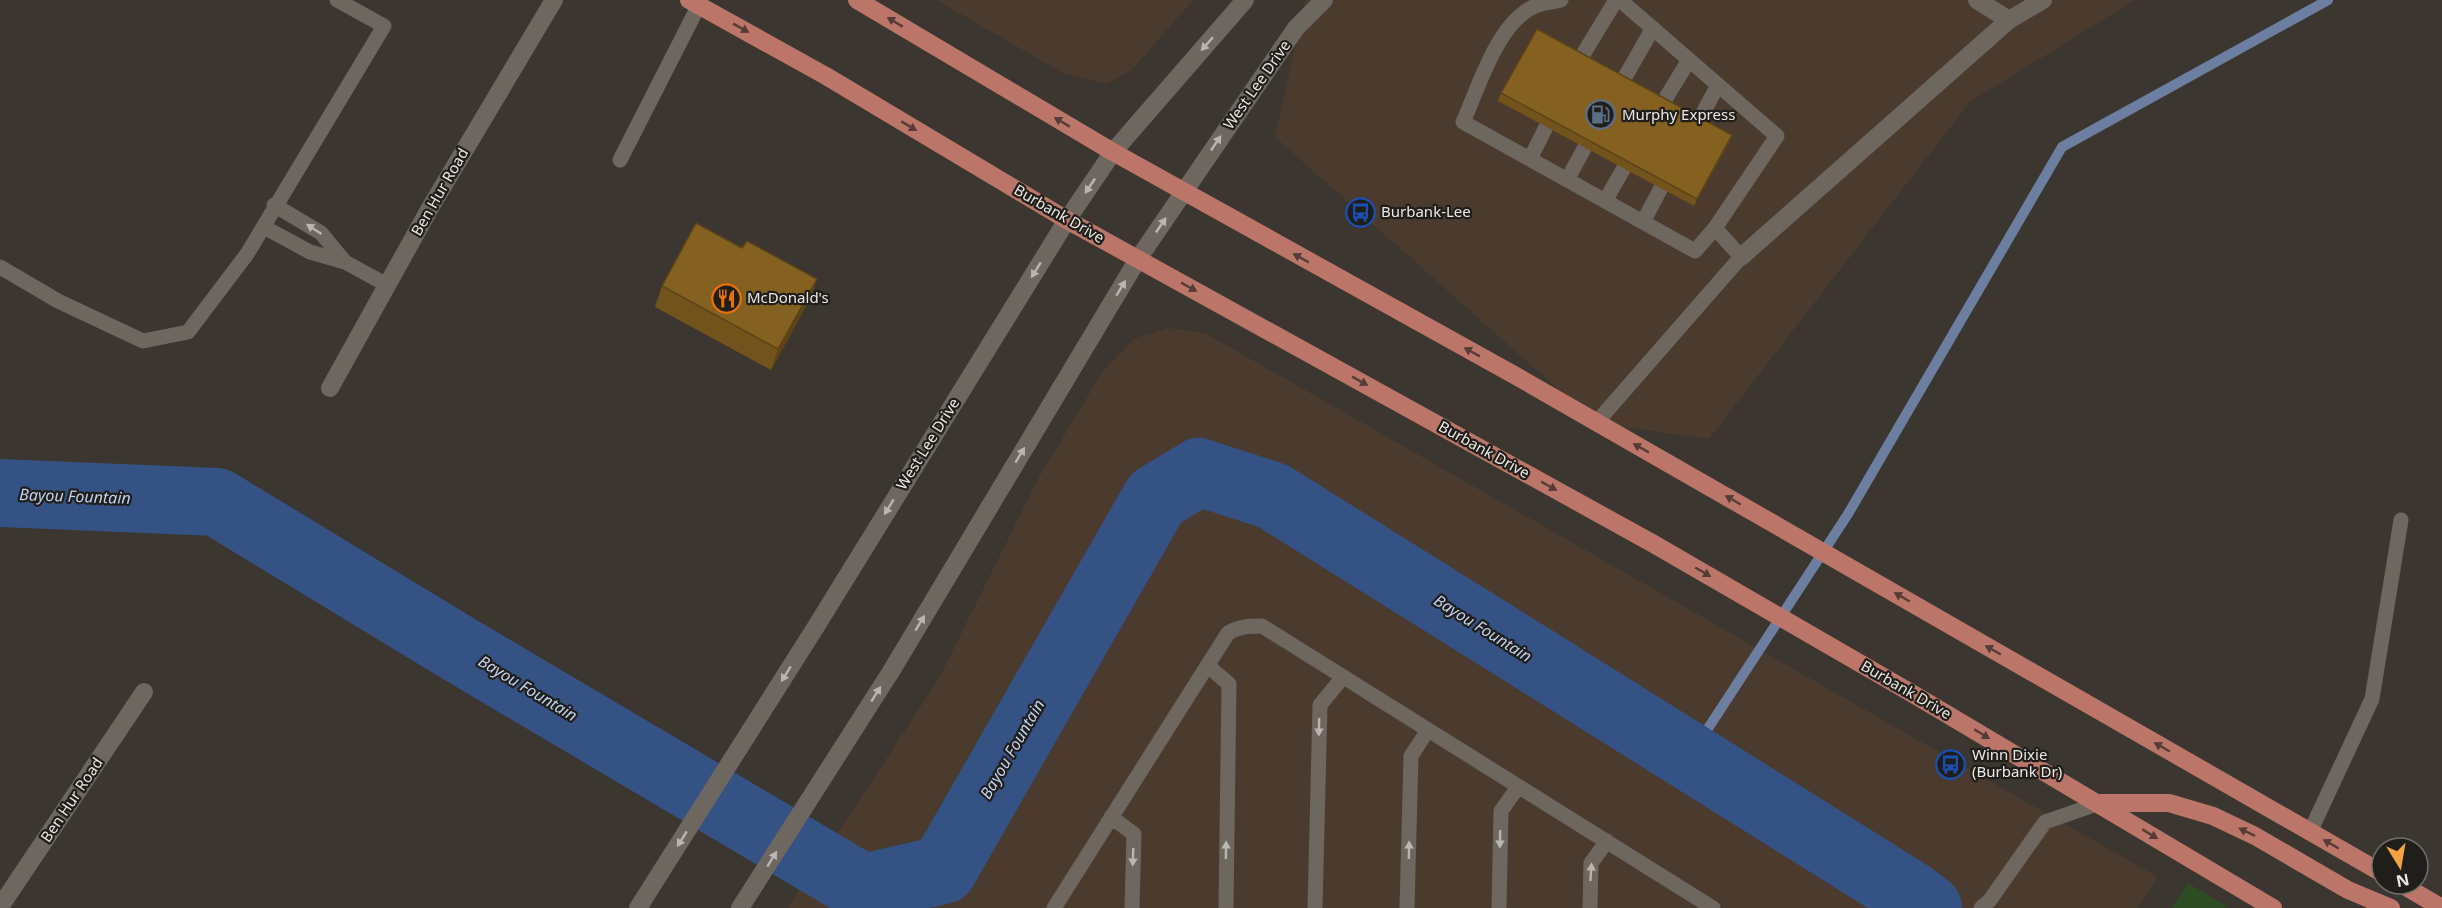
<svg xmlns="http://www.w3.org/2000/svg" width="2442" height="908" viewBox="0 0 2442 908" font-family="'Noto Sans',sans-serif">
<rect width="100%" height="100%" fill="#3b362f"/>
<path fill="#4a3b2e" d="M936 0H1193L1132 70 1107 84 1065 74Z
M1305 0H2135L1970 102 1709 439 1596 423 1275 137Z
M1168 328 1205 333 2158 877 2137 908H788L938 680 1039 477 1104 369 1135 338Z"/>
<path fill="#2d4c24" d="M2188 883 2229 908H2172Z"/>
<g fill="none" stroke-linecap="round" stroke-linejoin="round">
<path stroke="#6c7fa1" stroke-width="10" d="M1690 756 1848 514 2062 147 2328 0"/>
<path stroke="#355284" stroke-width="68" d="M0 493 217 502 454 646 863 888 943 870 1156 498 1199 472 1273 496 1911 895 1928 908"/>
<path stroke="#6d675f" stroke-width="15" d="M1561 0C1553 2 1545 2 1538 5 1498 19 1479 87 1463 122L1695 251 1715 228
M1579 61 1616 0
M1621 84 1653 28
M1661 106 1689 60
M1697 124 1718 85
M1530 159 1546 127
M620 160 699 5
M1567 180 1585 147
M1605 201 1624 168
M274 205 321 233 345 262
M1643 222 1661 188
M264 227 310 252 345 262 387 285
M0 267 58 301 143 341 188 332 247 254 384 26 337 0
M1596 423 1741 257 1715 228 1777 136 1620 0
M1208 666 1229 684 1226 908
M1111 817 1134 834 1132 908
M2310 832 2372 699 2401 520
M1054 908 1228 633C1240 626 1249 626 1262 626L1713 908
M1315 908 1320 705 1343 677
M1407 908 1411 756 1428 730
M1499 908 1501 811 1518 787
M1590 908 1591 863 1607 841
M1981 908 1990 900 2045 822 2100 803"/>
<path stroke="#6d675f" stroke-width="18" d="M1977 0 2009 20
M1741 257 2009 20 2043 0
M330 388 430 208 554 0
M0 907 144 692"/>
<path stroke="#6d675f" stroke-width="18" d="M638 908 817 625 1067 220 1113 152 1245 0
M740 908 890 673 1138 259 1296 28 1324 0"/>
<path stroke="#bb7569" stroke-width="18" d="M689 0 826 76 1067 220 1652 543 1913 694 2273 908
M857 0 1113 152 1523 380 2382 873
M2100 803H2169L2213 816 2255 836 2348 890 2391 908
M2401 884 2442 908"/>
</g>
<path fill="#72531c" d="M1501 93 1729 143 1694 206 1498 101Z
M742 248 817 279 810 299 771 370 655 307 662 286Z"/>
<path fill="#5c4417" d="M1732 135 1729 143 1694 206 1697 199Z
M817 279 810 299 771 370 778 349Z"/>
<path fill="#846121" stroke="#5c4417" stroke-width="1.5" d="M1537 29 1732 135 1697 199 1501 93Z
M696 223 742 248 747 241 817 279 778 349 662 286Z"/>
<defs><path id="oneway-solid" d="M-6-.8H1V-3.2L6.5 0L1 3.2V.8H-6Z" transform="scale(1.5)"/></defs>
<g fill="#563c36">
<use href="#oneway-solid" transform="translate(895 22) rotate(-149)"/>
<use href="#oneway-solid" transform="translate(741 28) rotate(29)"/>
<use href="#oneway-solid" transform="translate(1062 122) rotate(-149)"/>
<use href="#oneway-solid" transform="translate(909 126) rotate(31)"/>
<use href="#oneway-solid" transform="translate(1301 258) rotate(-151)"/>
<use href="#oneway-solid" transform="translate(1189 287) rotate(29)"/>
<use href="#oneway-solid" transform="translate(1472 352) rotate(-151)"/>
<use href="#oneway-solid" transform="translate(1360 381) rotate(29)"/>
<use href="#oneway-solid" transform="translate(1641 448) rotate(-151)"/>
<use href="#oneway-solid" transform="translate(1549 486) rotate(29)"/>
<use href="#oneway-solid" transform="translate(1733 500) rotate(-150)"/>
<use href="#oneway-solid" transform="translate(1703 572) rotate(30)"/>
<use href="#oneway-solid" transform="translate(1902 597) rotate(-150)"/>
<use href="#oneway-solid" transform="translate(1993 650) rotate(-150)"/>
<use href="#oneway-solid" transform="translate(1982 734) rotate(31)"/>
<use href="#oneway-solid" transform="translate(2162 747) rotate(-150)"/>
<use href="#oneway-solid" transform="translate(2247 832) rotate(-154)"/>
<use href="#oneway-solid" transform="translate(2150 834) rotate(31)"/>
<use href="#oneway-solid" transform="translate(2331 844) rotate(-150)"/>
</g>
<g fill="#b9b5af">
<use href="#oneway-solid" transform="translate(1207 44) rotate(131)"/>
<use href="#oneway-solid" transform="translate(1216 143) rotate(-56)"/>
<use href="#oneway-solid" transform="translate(1090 186) rotate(124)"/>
<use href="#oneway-solid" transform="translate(1161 225) rotate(-56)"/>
<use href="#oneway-solid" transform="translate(314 229) rotate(-147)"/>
<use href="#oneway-solid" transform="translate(1036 270) rotate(122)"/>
<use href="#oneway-solid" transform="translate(1121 288) rotate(-59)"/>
<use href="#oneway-solid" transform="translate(1020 455) rotate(-59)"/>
<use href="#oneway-solid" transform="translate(889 507) rotate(121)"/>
<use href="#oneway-solid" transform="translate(920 623) rotate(-59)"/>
<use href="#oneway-solid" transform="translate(786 674) rotate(122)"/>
<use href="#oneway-solid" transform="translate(876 694) rotate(-58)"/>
<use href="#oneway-solid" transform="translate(1319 727) rotate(91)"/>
<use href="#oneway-solid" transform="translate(682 839) rotate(122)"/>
<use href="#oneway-solid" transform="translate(1500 839) rotate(91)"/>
<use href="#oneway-solid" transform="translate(1226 850) rotate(-89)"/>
<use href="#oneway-solid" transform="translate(1409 850) rotate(-89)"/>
<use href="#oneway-solid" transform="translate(1133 857) rotate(92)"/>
<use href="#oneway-solid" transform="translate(772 859) rotate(-58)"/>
<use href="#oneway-solid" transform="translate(1591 872) rotate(-86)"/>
</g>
<defs>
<symbol id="fuel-ring" viewBox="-11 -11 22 22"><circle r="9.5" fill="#201e1a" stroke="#5c6f8a" stroke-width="1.5"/><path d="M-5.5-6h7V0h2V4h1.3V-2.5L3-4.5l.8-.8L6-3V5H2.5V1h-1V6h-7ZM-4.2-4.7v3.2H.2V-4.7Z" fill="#5c6f8a"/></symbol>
<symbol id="bus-ring" viewBox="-11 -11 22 22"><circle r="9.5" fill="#201e1a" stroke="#1a4fb4" stroke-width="1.5"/><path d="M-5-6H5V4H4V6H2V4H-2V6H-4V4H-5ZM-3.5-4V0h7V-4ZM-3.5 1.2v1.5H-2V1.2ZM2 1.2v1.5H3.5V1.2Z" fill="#1a4fb4"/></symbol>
<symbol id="restaurant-ring" viewBox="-11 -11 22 22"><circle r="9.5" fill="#201e1a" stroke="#e8710a" stroke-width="1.5"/><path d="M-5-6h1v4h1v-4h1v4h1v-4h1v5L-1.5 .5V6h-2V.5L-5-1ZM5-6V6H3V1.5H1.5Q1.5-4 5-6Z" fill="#e8710a"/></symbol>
</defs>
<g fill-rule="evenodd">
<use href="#fuel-ring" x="1584" y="98" width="33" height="33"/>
<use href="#bus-ring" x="1344" y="196" width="33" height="33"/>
<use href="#restaurant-ring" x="710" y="282" width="33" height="33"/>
<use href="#bus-ring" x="1934" y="748" width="33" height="33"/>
</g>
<g text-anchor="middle" stroke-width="4.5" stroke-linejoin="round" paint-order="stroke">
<g font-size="15" fill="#ece9e5" stroke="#201e1a">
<text transform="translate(1257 85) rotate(-55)" y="5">West Lee Drive</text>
<text transform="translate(440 192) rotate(-60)" y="5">Ben Hur Road</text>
<text transform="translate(1059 214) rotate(30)" y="5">Burbank Drive</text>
<text transform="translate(928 444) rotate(-58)" y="5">West Lee Drive</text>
<text transform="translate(1484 450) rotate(29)" y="5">Burbank Drive</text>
<text transform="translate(1906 690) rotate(30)" y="5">Burbank Drive</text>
<text transform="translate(72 800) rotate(-56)" y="5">Ben Hur Road</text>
</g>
<g font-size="15" fill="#ece9e5" stroke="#201e1a" text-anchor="start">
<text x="1622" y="120">Murphy Express</text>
<text x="1381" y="217">Burbank-Lee</text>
<text x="747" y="303">McDonald's</text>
<text x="1972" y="760">Winn Dixie<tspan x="1972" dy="17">(Burbank Dr)</tspan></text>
</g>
<g font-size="16" font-style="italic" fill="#c1d3f3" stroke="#201e1a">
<text transform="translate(75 496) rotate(2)" y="6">Bayou Fountain</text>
<text transform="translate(1483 628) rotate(32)" y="6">Bayou Fountain</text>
<text transform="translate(528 688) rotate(31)" y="6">Bayou Fountain</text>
<text transform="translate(1012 749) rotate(-60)" y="6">Bayou Fountain</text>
</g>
</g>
<g transform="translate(2400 866) rotate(169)"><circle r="28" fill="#201e1a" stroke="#726f6b" stroke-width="1.5"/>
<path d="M0-4.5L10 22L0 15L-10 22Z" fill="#f3a442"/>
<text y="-9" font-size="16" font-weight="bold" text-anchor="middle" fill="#ece9e5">N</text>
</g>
</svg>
